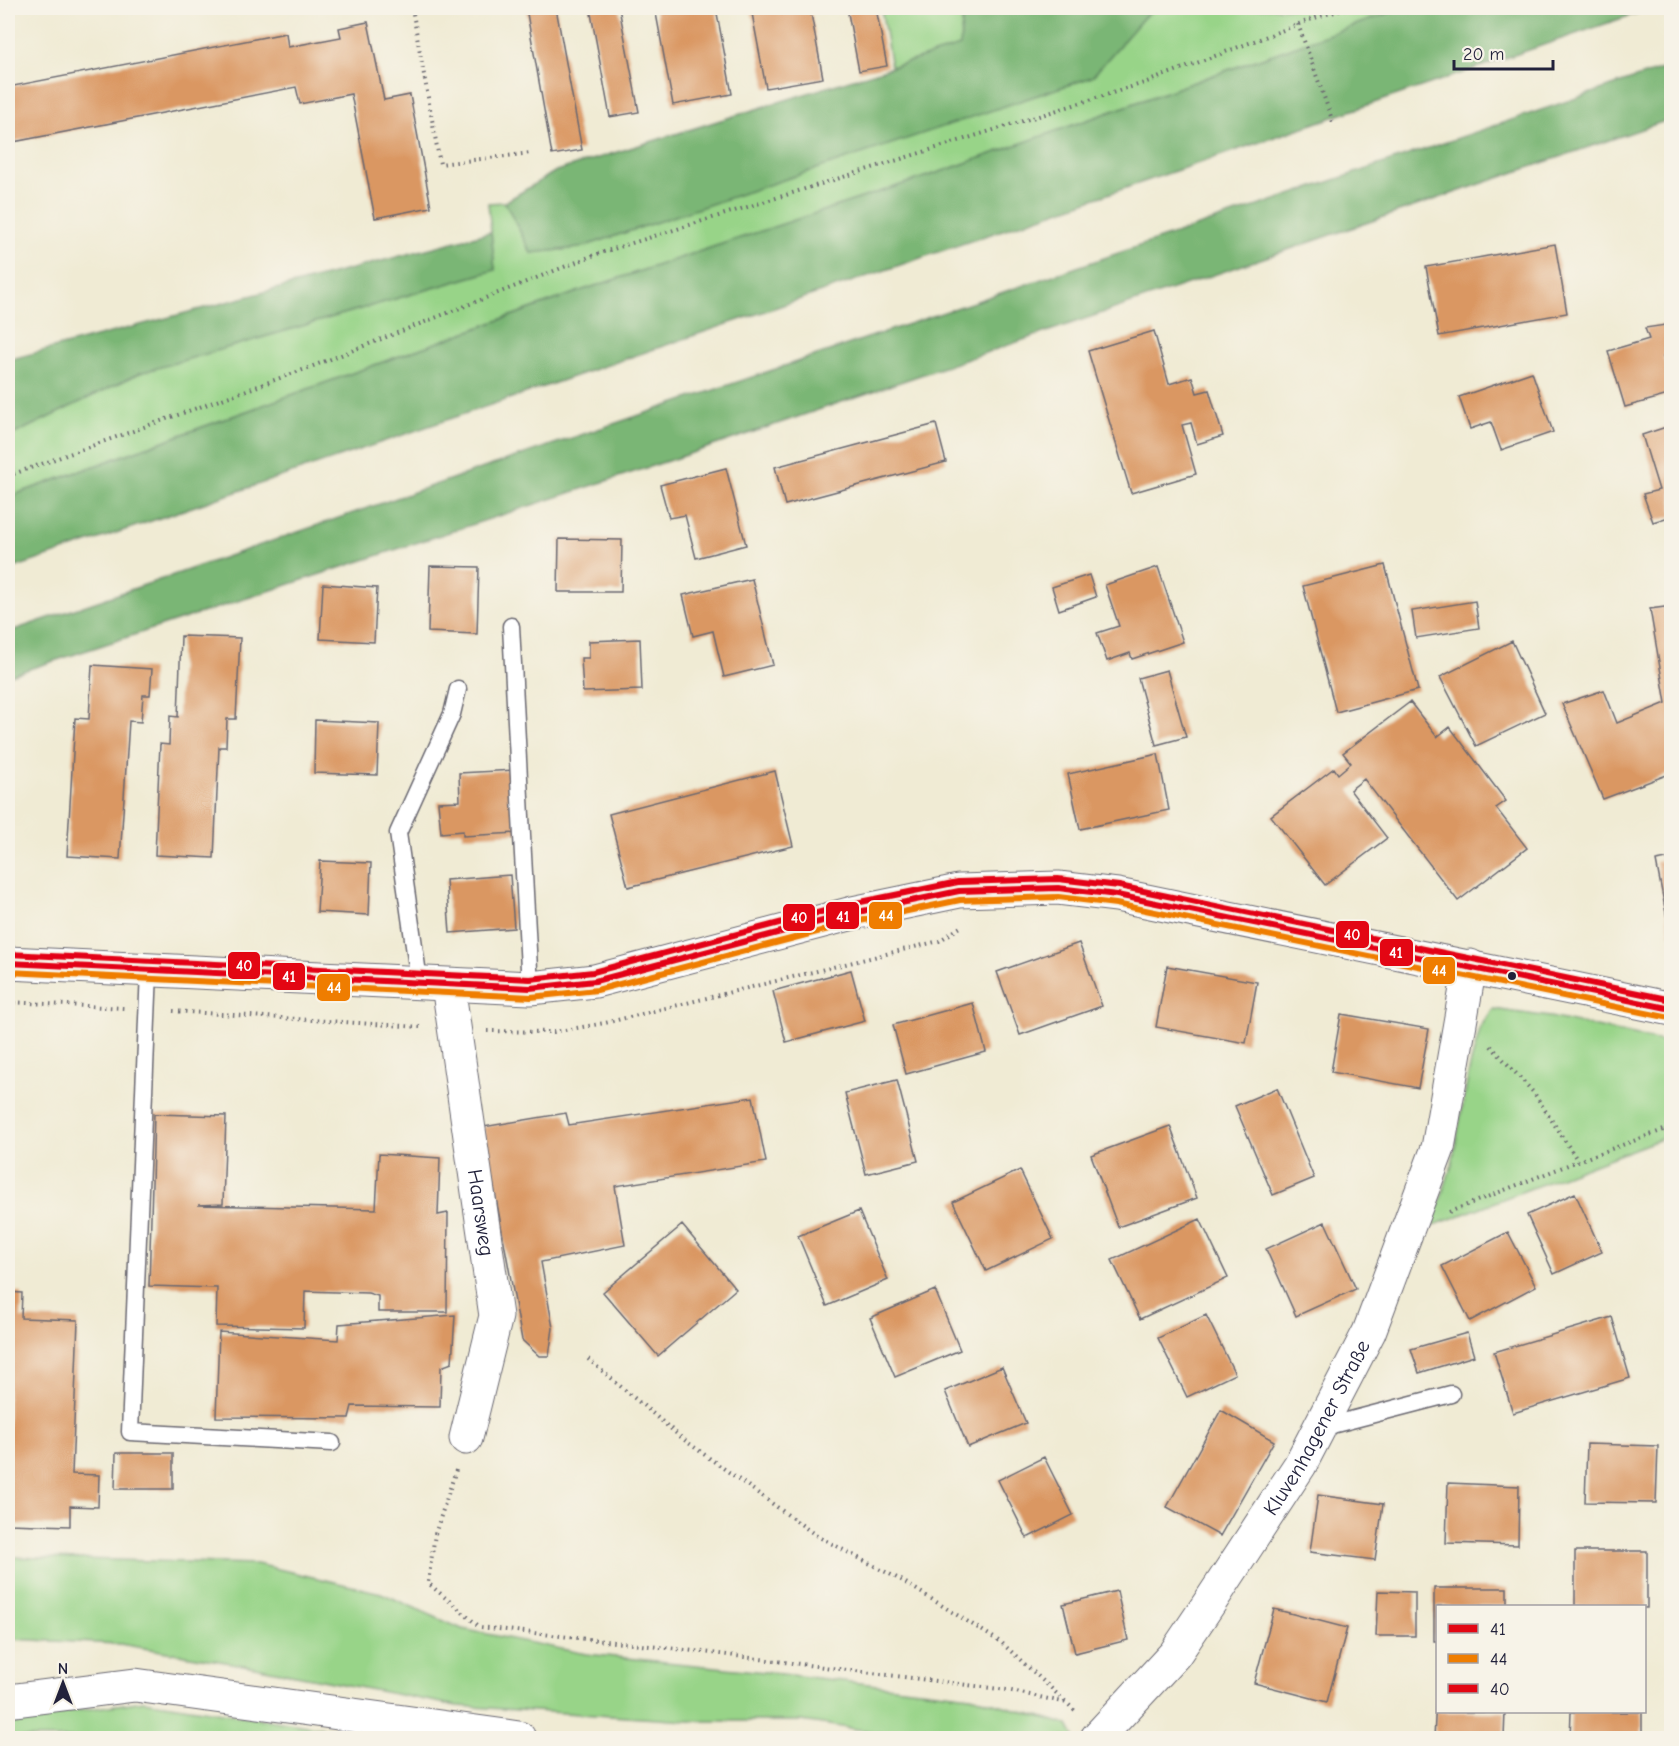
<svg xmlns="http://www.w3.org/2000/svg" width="1679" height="1746" viewBox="0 0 1679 1746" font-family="'Comic Neue',sans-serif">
<rect width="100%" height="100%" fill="#f7f3e8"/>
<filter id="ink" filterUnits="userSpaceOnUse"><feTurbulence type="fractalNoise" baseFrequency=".0167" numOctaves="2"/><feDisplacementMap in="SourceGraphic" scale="12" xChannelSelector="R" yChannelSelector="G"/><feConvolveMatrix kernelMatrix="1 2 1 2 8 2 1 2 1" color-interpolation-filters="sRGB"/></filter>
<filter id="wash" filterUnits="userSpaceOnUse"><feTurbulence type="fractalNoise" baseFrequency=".008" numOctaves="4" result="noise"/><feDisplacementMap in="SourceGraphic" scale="24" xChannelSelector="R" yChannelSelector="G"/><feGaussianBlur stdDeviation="1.35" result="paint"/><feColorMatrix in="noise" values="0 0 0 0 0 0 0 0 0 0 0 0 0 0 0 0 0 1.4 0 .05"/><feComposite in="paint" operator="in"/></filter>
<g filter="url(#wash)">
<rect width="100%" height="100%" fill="#f0ebd4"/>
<path fill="#98d488" stroke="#5d7b62" stroke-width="1.5" d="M881 8H963L961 46 891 67Z
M1157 8H1403L946 170 583 290 8 497V437L139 373 495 270 488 203 505 202 531 253 579 248 1091 77 1144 17Z
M1493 1009 1550 1017 1671 1043V1135L1432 1226 1452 1164 1470 1066 1481 1026Z
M8 1557 257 1564 381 1593 462 1629 586 1654 765 1672 971 1696 1068 1725 1075 1738H916L802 1721H688L457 1706 249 1666 120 1644 8 1639Z
M144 1701 385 1738H8V1721Z"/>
<path fill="#7ab674" stroke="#4e6c58" stroke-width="1.5" d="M963 8H1157L1144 17 1092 77 579 248 531 253 505 202 556 171 960 46Z
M1403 8H1652L8 570V497L583 290 946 170Z
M1671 66V119L686 455 8 676V632L498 463Z
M491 232 495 270 140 373 8 437V360Z"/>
<g id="blocks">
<path fill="#da9762" d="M526 8H556L582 150 552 155Z
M590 8H619L639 112 610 117Z
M655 8H716L732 94 673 105Z
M751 8H810L823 78 766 88Z
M847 8H876L887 66 859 71Z
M368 22 384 100 410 95 431 207 375 218 351 94 300 104 296 87 8 143V87L286 33 288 47 341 37 339 28Z
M1555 244 1567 313 1439 336 1426 267Z
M1672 324V354L1663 357 1672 386V394L1625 407 1608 351 1649 339 1645 328Z
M1154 331 1169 384 1192 377 1197 393 1209 390 1223 436 1197 444 1191 423 1182 425 1196 474 1131 493 1088 351Z
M1532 372 1553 432 1501 450 1491 422 1470 429 1459 397Z
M936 424 946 462 785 505 775 467Z
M1672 425V516L1653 522 1643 494 1659 490 1642 435Z
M726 468 746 545 696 558 685 515 669 518 660 485Z
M559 539 622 540 621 592H558Z
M1385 565 1418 690 1336 712 1303 586Z
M430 566 479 567 477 634 428 632Z
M1158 567 1183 642 1132 659 1130 653 1107 661 1097 633 1119 626 1105 585Z
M1089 575 1096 597 1059 610 1052 587Z
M752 579 773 665 724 677 713 631 693 636 683 595Z
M323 584 377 588 374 642 320 639Z
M1475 601 1479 628 1416 638 1412 611Z
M1672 606V773L1603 799 1562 704 1604 690 1617 723 1666 703 1650 609Z
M181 636 240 638 236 719H227L226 747H219L214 858 155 855 160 744 169 745 170 716 178 717Z
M640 639 642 690 583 692 581 658H589V641Z
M1512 641 1545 713 1476 746 1440 677Z
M92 665 152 669 150 695H143L141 722 129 721 120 859 67 856 75 718 89 719Z
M1167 670 1186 737 1156 745 1138 678Z
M1410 702 1437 737 1450 727 1506 801 1496 808 1527 848 1458 901 1364 779 1350 790 1387 838 1325 885 1271 816 1334 768 1338 774 1351 763 1343 753Z
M315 720 379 723 377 775 314 773Z
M1158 754 1169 810 1080 829 1068 774Z
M515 770 519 833 463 836V831L441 833 438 802 460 801 459 773Z
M775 771 793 846 628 887 609 814Z
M1672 858V934H1670L1656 861Z
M320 861 371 863 369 915 317 912Z
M510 875 514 928 450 933 446 880Z
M1079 943 1102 1006 1020 1035 997 972Z
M1167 966 1257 982 1246 1043 1156 1027Z
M851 970 865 1021 786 1042 773 991Z
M973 1003 986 1052 906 1074 893 1025Z
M1341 1014 1429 1029 1418 1088 1331 1072Z
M897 1080 918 1161 866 1174 845 1093Z
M1277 1088 1314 1178 1273 1195 1235 1106Z
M753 1097 766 1162 615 1186 625 1245 541 1262 553 1328 549 1356H539L522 1340 483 1127 566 1113 569 1125Z
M154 1114 226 1116 223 1204 198 1205 376 1209 379 1154 440 1158 438 1215 448 1213 447 1312H378V1296L368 1293 305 1291 304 1328 216 1326 217 1288 149 1286Z
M1170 1126 1197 1198 1118 1227 1091 1155Z
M1020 1170 1053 1239 986 1271 953 1202Z
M1575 1193 1602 1252 1554 1274 1527 1215Z
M859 1211 888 1280 827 1306 798 1236Z
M1200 1219 1228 1278 1140 1319 1112 1260Z
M1325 1222 1356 1289 1296 1316 1266 1249Z
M682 1225 736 1289 658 1356 603 1292Z
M1508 1232 1536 1286 1470 1321 1442 1266Z
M935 1290 960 1350 895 1377 870 1318Z
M8 1292 22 1293 21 1318 78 1320 72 1474 99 1475 98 1507 70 1506V1526L8 1524Z
M455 1315 452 1363 441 1367 440 1407 352 1406 349 1418 216 1417 219 1332 338 1340 339 1324Z
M1206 1315 1235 1374 1187 1397 1158 1338Z
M1612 1317 1630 1378 1513 1413 1494 1352Z
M1467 1333 1474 1356 1419 1373 1411 1349Z
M1002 1367 1026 1423 968 1447 945 1391Z
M1221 1410 1274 1441 1220 1536 1167 1507Z
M1587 1444 1658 1446 1656 1503 1585 1502Z
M116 1453H173V1489H115Z
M1044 1457 1073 1515 1027 1538 998 1480Z
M1448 1483 1519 1486 1518 1545 1446 1543Z
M1318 1495 1383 1504 1375 1560 1310 1552Z
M1575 1551H1647V1608L1575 1606Z
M1434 1588H1507V1606H1438V1641H1434Z
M1117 1591 1128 1640 1075 1653 1063 1604Z
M1378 1591 1415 1592V1636H1376Z
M1274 1609 1347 1628 1327 1702 1254 1683Z
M1436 1699H1438V1712H1505L1504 1738H1434Z
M1571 1712H1642V1738H1570Z"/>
</g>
</g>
<g filter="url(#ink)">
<use href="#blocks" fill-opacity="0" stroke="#6a6871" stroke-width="1.5"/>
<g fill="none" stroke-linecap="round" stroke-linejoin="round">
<defs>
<path id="service" d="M511 626 530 988
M149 971 130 1432 332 1443
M419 981 398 833 452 714 458 689
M1320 1428 1451 1394"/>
<g id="minor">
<path id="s1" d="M448 985 496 1316 466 1438"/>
<path d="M8 1701 135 1685 519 1738"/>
<path id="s2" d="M1097 1738 1175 1654 1212 1599 1300 1465 1369 1332 1438 1148 1470 966"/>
</g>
<path id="secondary" d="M8 963 530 988 595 981 853 913 959 891 1058 888 1117 895 1672 1009"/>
</defs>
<use href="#service" stroke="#6a6871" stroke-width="19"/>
<use href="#minor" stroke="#6a6871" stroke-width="35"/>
<use href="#secondary" stroke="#6a6871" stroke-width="35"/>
<path stroke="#6a6871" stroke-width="4" stroke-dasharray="1.5 4.5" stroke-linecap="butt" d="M412 8 440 164 531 153
M1298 24 1333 122
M8 476 308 368 597 254 1144 83 1320 16 1350 8
M8 1002 124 1008
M173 1011 420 1027
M487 1031 554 1032 605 1023 939 941 962 926
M1491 1046 1534 1093 1578 1161
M1449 1212 1578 1161 1672 1127
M588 1359 683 1439 817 1536 901 1580 1002 1643 1066 1702
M456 1470 435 1534 428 1583 480 1627 712 1653 1007 1690 1067 1703 1076 1712"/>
<use href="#service" stroke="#fff" stroke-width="16"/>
<use href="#minor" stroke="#fff" stroke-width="33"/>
<use href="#secondary" stroke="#fff" stroke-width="33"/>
<defs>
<path id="bus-1" d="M8 963 530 988 595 981 853 913 959 891 1058 888 1117 895 1672 1009"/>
<path id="bus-2" d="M8 972 531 997 597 990 855 922 960 900 1058 897 1116 904 1670 1018"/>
<path id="bus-3" d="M8 954 530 979 593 972 851 904 958 882 1058 879 1119 886 1672 1000"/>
</defs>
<use href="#bus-1" stroke="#f7f3e8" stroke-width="10"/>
<use href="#bus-2" stroke="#f7f3e8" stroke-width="10"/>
<use href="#bus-3" stroke="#f7f3e8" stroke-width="10"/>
<use href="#bus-1" stroke="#e30613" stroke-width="6"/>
<use href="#bus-2" stroke="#ef7d00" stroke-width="6"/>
<use href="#bus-3" stroke="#e30613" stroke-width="6"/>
</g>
</g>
<circle fill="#22223b" stroke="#f7f3e8" stroke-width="2" cx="1512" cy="976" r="5"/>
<g text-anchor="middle" stroke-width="6" stroke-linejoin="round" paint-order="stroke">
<g font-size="21" fill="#22223b" stroke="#f7f3e8">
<text dy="7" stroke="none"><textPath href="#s1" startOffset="230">Haarsweg</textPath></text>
<text dy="7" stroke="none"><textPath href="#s2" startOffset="382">Kluvenhagener Straße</textPath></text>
</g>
</g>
<g stroke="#f7f3e8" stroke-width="2">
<rect x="868" y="901" width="35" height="29" rx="6" fill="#ef7d00"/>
<rect x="825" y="901" width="35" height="29" rx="6" fill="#e30613"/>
<rect x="782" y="903" width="34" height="29" rx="6" fill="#e30613"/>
<rect x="1335" y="920" width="35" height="29" rx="6" fill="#e30613"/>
<rect x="1379" y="938" width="35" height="29" rx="6" fill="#e30613"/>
<rect x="227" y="951" width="34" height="29" rx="6" fill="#e30613"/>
<rect x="1422" y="956" width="34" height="29" rx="6" fill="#ef7d00"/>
<rect x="272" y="962" width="34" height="29" rx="6" fill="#e30613"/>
<rect x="316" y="973" width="35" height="29" rx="6" fill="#ef7d00"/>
</g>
<g font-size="16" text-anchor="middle" font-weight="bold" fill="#fff">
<text x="886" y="921">44</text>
<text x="843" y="922">41</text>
<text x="799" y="923">40</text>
<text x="1352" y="940">40</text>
<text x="1396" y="958">41</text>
<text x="244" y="971">40</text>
<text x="1439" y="976">44</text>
<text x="289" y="982">41</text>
<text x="334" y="993">44</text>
</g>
<rect width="1679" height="1746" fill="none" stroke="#f7f3e8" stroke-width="30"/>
<rect x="1436" y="1605" width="210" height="108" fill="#f7f3e8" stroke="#a29fa3" stroke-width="1.5"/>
<rect x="1448" y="1624" width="30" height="9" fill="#e30613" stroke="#a29fa3" stroke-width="1.5"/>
<text x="1490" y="1635" font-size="18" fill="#22223b">41</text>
<rect x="1448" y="1654" width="30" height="9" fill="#ef7d00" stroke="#a29fa3" stroke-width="1.5"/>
<text x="1490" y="1665" font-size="18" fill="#22223b">44</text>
<rect x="1448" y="1684" width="30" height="9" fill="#e30613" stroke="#a29fa3" stroke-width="1.5"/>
<text x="1490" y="1695" font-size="18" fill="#22223b">40</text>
<g transform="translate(63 1683)" stroke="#f7f3e8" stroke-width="4.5" paint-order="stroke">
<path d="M0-4.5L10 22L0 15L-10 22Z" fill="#22223b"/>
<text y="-9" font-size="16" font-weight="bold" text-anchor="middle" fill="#22223b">N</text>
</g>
<path d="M1454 60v9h99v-9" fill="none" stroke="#22223b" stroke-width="3"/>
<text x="1463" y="60" font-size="18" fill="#22223b" stroke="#f7f3e8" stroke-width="4.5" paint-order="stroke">20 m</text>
</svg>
